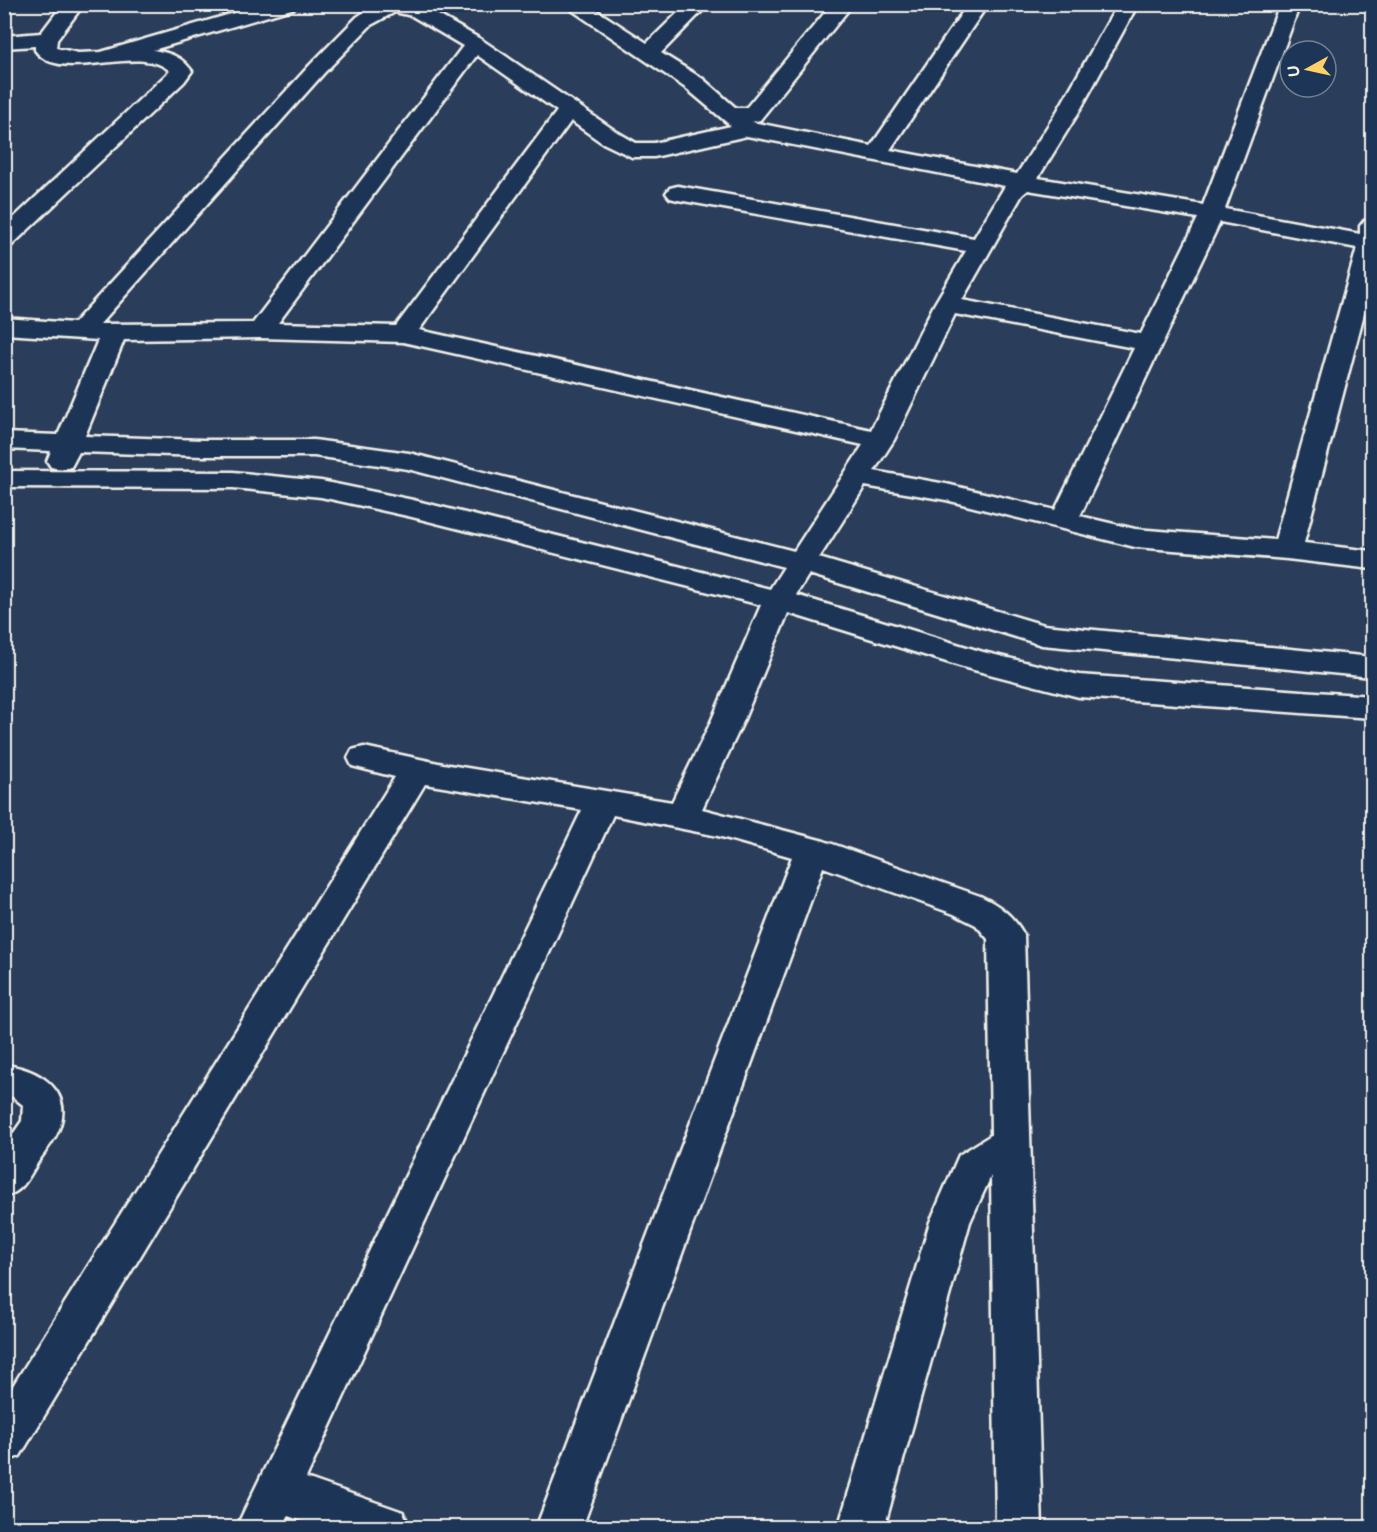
<svg xmlns="http://www.w3.org/2000/svg" width="1377" height="1532" viewBox="0 0 1377 1532" font-family="'Balsamiq Sans',sans-serif">
<rect width="100%" height="100%" fill="#2a3d5b"/>
<filter id="ink" filterUnits="userSpaceOnUse"><feTurbulence type="fractalNoise" baseFrequency=".0167" numOctaves="2"/><feDisplacementMap in="SourceGraphic" scale="12" xChannelSelector="R" yChannelSelector="G"/><feConvolveMatrix kernelMatrix="1 2 1 2 8 2 1 2 1" color-interpolation-filters="sRGB"/></filter>
<g filter="url(#ink)">
<g fill="none" stroke-linecap="round" stroke-linejoin="round">
<defs>
<path id="minor" d="M63 4H84L57 40 56 48 78 53 101 52 265 4H298L295 8 153 50C170 53 181 56 192 71L184 82 12 245 4 247V227L170 71C139 42 60 86 35 50V46L4 48V36L41 33Z
M376 4H413L426 8 482 40 617 132 636 143H654L731 126 687 89 563 4H587L647 43 687 4H709L661 53 703 79 736 108H746L832 4H853L760 120 752 122 871 146 968 4H988L890 150 1017 174 1058 110 1118 4H1138L1080 110 1038 178 1203 205 1280 4H1300L1225 209 1360 234V226L1364 221 1372 219V283L1304 543 1372 551V569L1287 559 1135 547 946 500 865 486 819 558 1044 625 1372 657V677L1042 645 809 574 796 595 983 652 1079 675 1372 696V718L1079 697 966 668 788 613 742 724 702 809 824 841 980 896C999 905 1013 915 1024 935L1042 1528H996L991 1176 970 1222 884 1528H838L930 1222 959 1155 991 1135 988 939 976 925 954 914 823 867 582 1528H536L792 857 718 836 613 815 306 1478 403 1512 410 1528H322L288 1516 283 1528H236L582 810 425 784 20 1456 4 1462V1400L395 777 352 766 348 758 352 750 364 747 443 764 672 802 710 724 761 605 412 517 321 497 233 488 4 487V471L233 472 321 481 413 500 770 589 784 567 408 469 314 456H203L79 452 71 467 61 469 51 467 47 461 51 451 4 449V433L58 435 98 340 4 334V318L74 323 310 65 357 17ZM395 12 412 16 463 46 253 323 100 324 324 73 371 25ZM477 55 557 111 396 326 278 323ZM571 121 601 142 632 157H654L747 136 1005 186 974 238 678 186 670 188 666 193 670 198 678 200 966 251 934 305 871 430 419 330ZM1028 190 1198 218 1141 334 962 300 1022 195ZM1220 222 1357 248 1275 540 1135 529 1080 516ZM955 314 1134 348 1055 510 946 484 874 471 894 440ZM260 338 403 342 863 445 794 551 409 453 314 440H203L85 436 124 340Z
M4 1065C37 1068 72 1089 60 1126 56 1139 46 1150 38 1162 27 1179 25 1190 4 1197V1147L22 1121 23 1105 13 1097 4 1096Z"/>
</defs>
<use href="#minor" stroke="#f4f1e8" stroke-width="5"/>
<use href="#minor" fill="#1d3557" fill-rule="evenodd"/>
</g>
</g>
<rect width="1377" height="1532" fill="none" stroke="#1d3557" stroke-width="24"/>
<rect x="12" y="12" width="1353" height="1508" fill="none" stroke="#f4f1e8" stroke-width="2" filter="url(#ink)"/>
<g transform="translate(1308 69) rotate(262)"><circle r="28" fill="#1d3557" stroke="#738091" stroke-width="1.5"/>
<path d="M0-4.5L10 22L0 15L-10 22Z" fill="#ffd166"/>
<text y="-9" font-size="16" font-weight="bold" text-anchor="middle" fill="#f4f1e8">U</text>
</g>
</svg>
